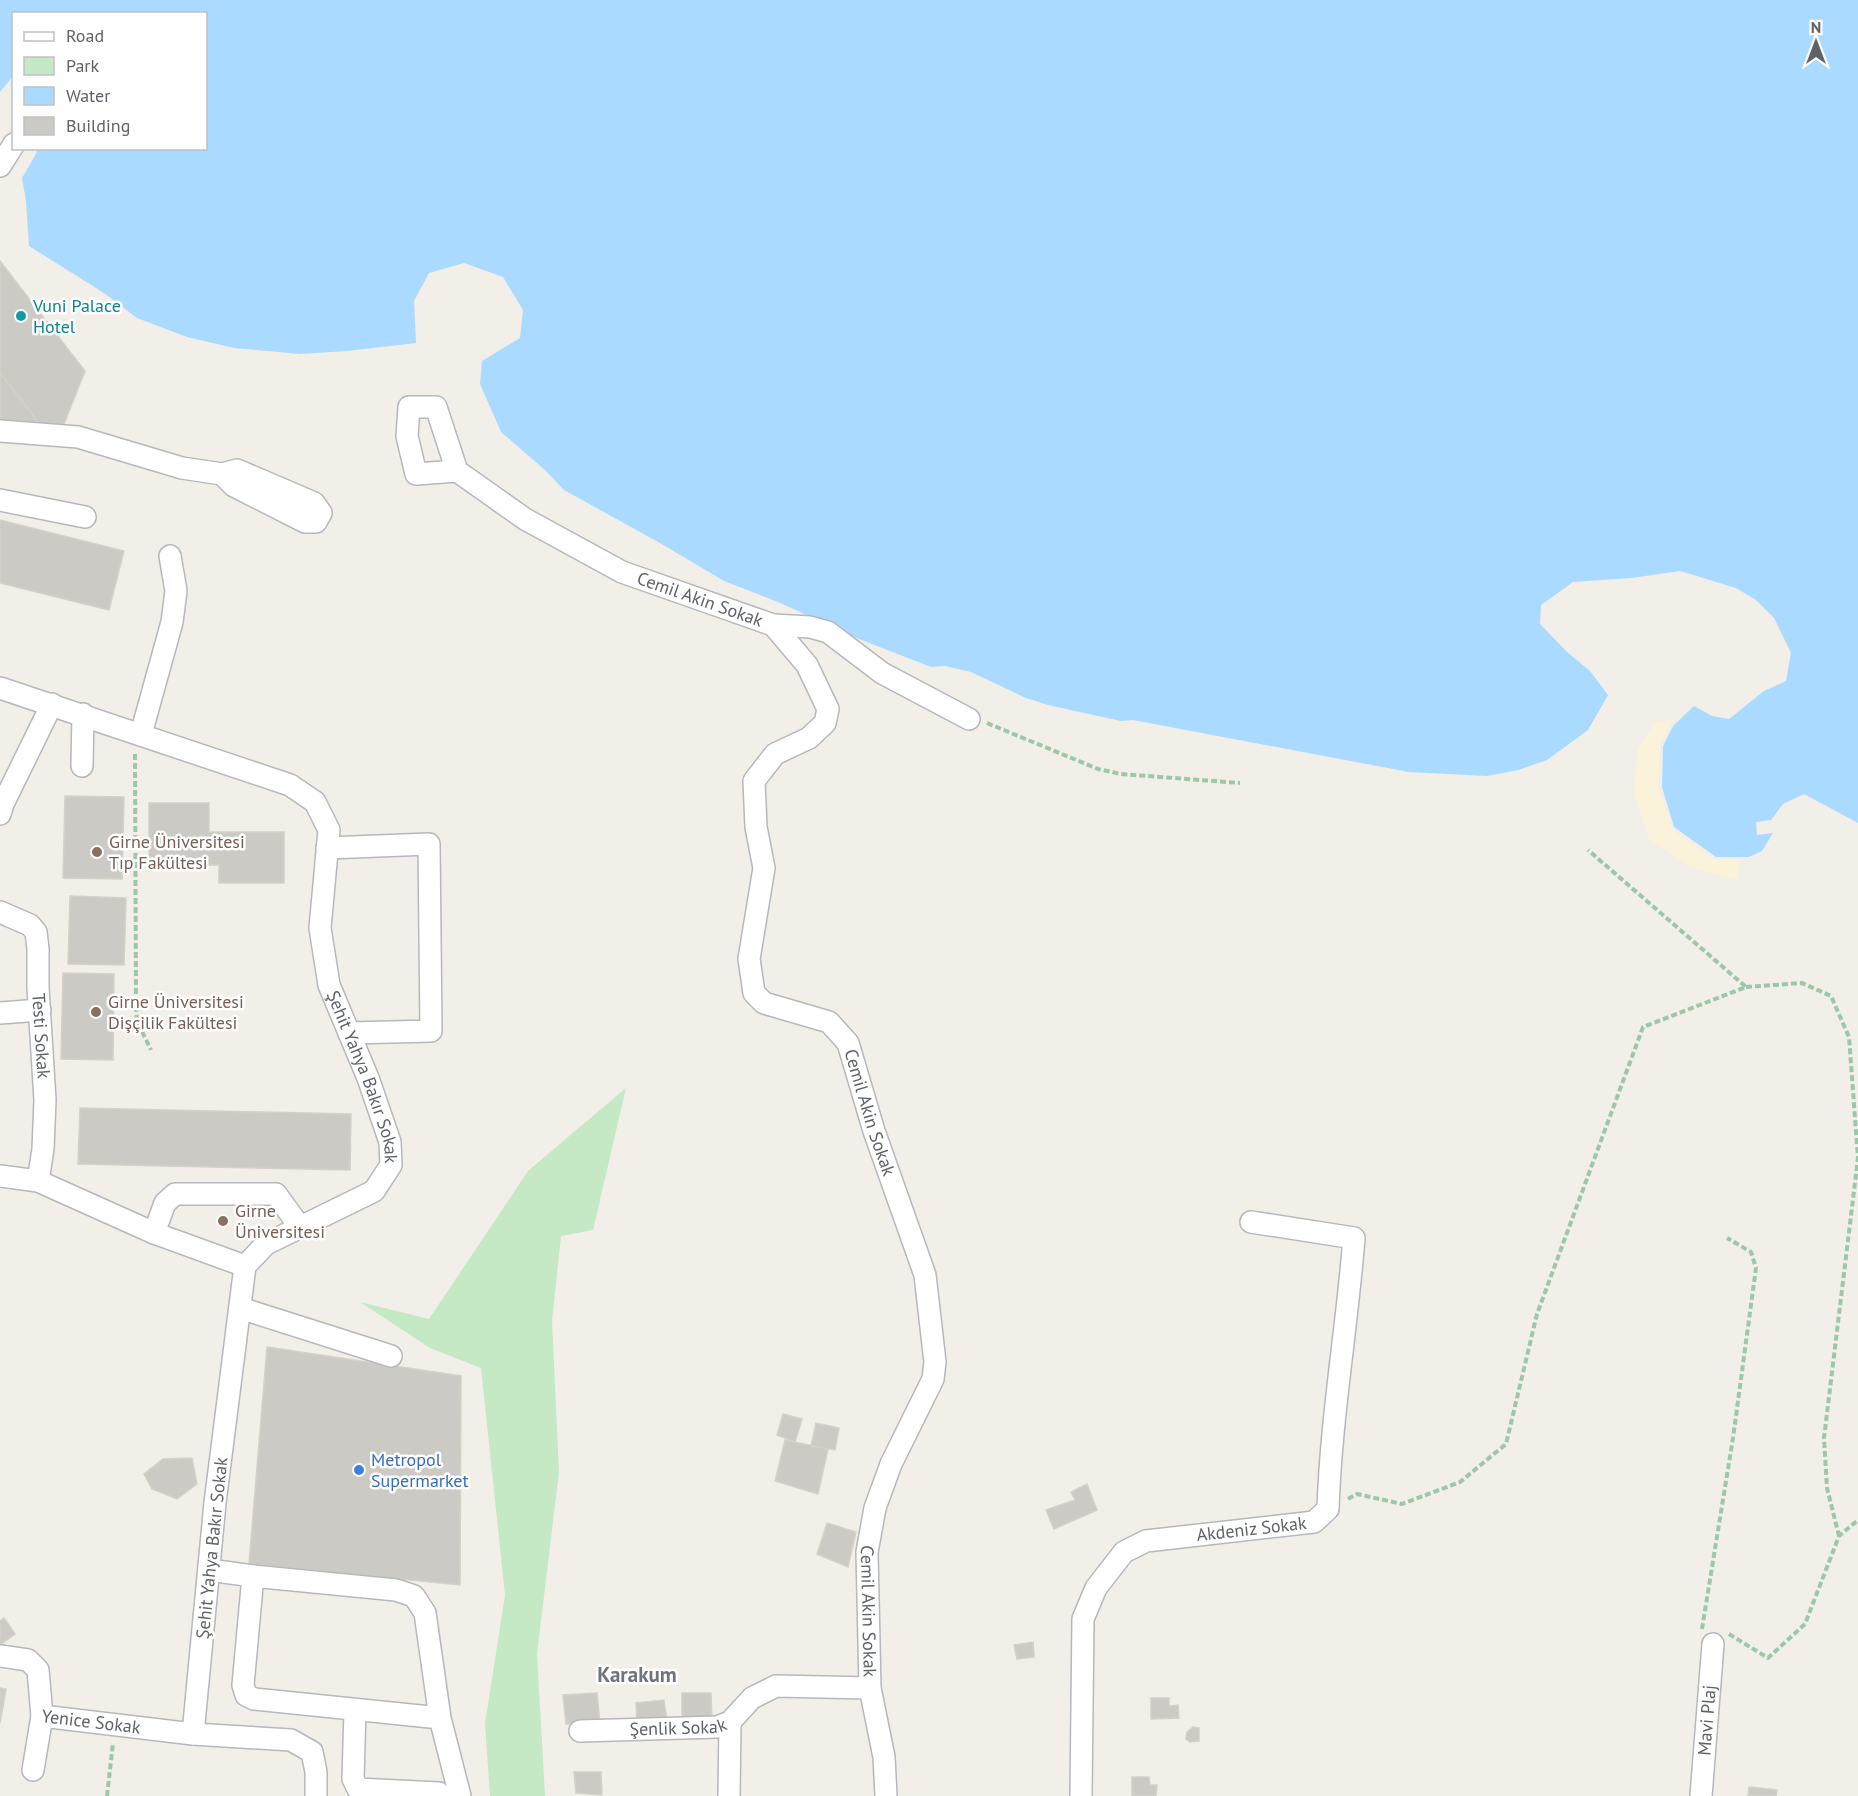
<svg xmlns="http://www.w3.org/2000/svg" width="1858" height="1796" viewBox="0 0 1858 1796" font-family="'PT Sans',sans-serif">
<rect width="100%" height="100%" fill="#f1efe8"/>
<path fill="#c5e8c5" d="M626 1088 593 1230 561 1236 552 1321 559 1472 537 1654 545 1796H490L485 1724 505 1595 481 1368 430 1348 360 1302 429 1319 528 1171Z"/>
<path fill="#fbf3d9" d="M1672 720 1660 745 1658 787 1673 830 1713 859 1740 860 1736 880 1690 867 1649 839 1634 793 1638 749 1655 722Z"/>
<path fill="#aadaff" d="M0 0H1858V823L1804 794 1783 804 1771 820 1756 822 1757 835 1773 833 1762 851 1749 857H1716L1674 827 1662 787 1663 746 1673 726 1694 706 1712 716 1729 719 1764 691 1786 681 1791 653 1774 618 1756 600 1736 588 1680 571 1631 578 1573 582 1541 605 1540 624 1567 652 1590 671 1608 695 1588 730 1547 760 1518 770 1487 776 1409 772 1133 720 1121 721 1048 705 1026 698 971 672 945 666 931 667 859 639 778 602 724 581 660 543 564 490 546 471 501 432 480 384 482 361 520 338 523 310 503 277 464 263 429 273 414 301 416 343 347 351 300 354 234 348 187 337 137 318 104 293 29 246 26 201 22 178 36 154 37 149 206 148V14H14L13 76 0 92Z"/>
<path fill="#cccac5" stroke="#d6d1c6" stroke-width="1.5" d="M0 261 85 371 64 424 39 423 0 373Z
M0 373 39 423 0 420Z
M0 520 124 551 109 610 0 583Z
M65 796 124 797 122 879 63 878Z
M149 803H209V832H284V883H219V865H149Z
M70 896 126 898 124 965 68 964Z
M63 973 114 974 113 1060 61 1059Z
M80 1108 351 1114 350 1170 78 1164Z
M267 1347 461 1376 460 1585 249 1564Z
M783 1414 802 1419 795 1442 777 1435Z
M816 1423 839 1428 835 1450 811 1446Z
M785 1440 828 1449 818 1494 775 1481Z
M192 1458 197 1484 177 1499 152 1489 144 1474 163 1459Z
M1087 1484 1097 1510 1054 1529 1046 1510 1075 1500 1071 1492Z
M827 1523 856 1532 848 1567 817 1554Z
M4 1618 15 1634 0 1645V1621Z
M1033 1642 1034 1657 1017 1659 1014 1645Z
M0 1688 6 1689 0 1723Z
M597 1693 600 1723 566 1724 563 1695Z
M682 1693H711L712 1720 682 1718Z
M1151 1698H1169V1706L1178 1705 1179 1718 1151 1719Z
M664 1700 667 1721 637 1723 636 1703Z
M1193 1727 1199 1728V1741L1190 1742 1186 1739 1187 1732Z
M574 1772H601L602 1795 576 1793Z
M1132 1777H1149L1150 1785H1157L1156 1796H1132Z
M1749 1787 1777 1790 1776 1796H1748Z"/>
<g fill="none" stroke-linecap="round" stroke-linejoin="round">
<defs>
<g id="minor">
<path d="M0 166 14 144"/>
<path d="M0 431 78 437 182 468 222 474 237 470 314 503 321 513 316 522H305L234 486 222 474"/>
<path id="s1" d="M457 471 416 474 407 436 409 407H436L457 471 525 519 622 572 773 625 807 665 828 709 825 723 809 738 775 754 754 781 756 827 764 868 749 959 754 993 764 1003 829 1022 848 1043 874 1131 925 1275 935 1362 933 1379 891 1464 875 1508 867 1552 870 1688 884 1757 886 1796"/>
<path d="M0 500 85 517"/>
<path d="M773 625 810 627 828 632 882 673 969 719"/>
<path id="s2" d="M0 688 290 785 315 802 329 830 320 928 329 985 368 1078 390 1142 391 1165 374 1191 266 1244 245 1266 215 1503 193 1734"/>
<path d="M141 734 172 622 176 591 170 556"/>
<path d="M82 766 83 714"/>
<path d="M0 814 3 804 52 704"/>
<path d="M327 848 429 844 431 1031 349 1033"/>
<path id="s3" d="M0 912 30 925 36 932 38 949V988L45 1100 43 1149 38 1181"/>
<path d="M0 1013 40 1010"/>
<path d="M0 1176 38 1181 154 1233 245 1266"/>
<path d="M154 1233 165 1203 175 1194H276L300 1227"/>
<path d="M240 1308 391 1356"/>
<path d="M209 1570 253 1576"/>
<path id="s4" d="M0 1656 28 1660 38 1670 42 1716 193 1734 291 1740 312 1752 316 1772V1796"/>
<path d="M355 1710 353 1779 358 1789 439 1793"/>
<path d="M440 1718 254 1699 246 1695 243 1685 253 1576 396 1590 414 1596 425 1613 440 1718 460 1796"/>
<path id="s5" d="M580 1731 717 1727 730 1722 752 1698 776 1686 870 1688"/>
<path d="M33 1770 42 1716"/>
<path d="M729 1796 730 1722"/>
<path id="s6" d="M1081 1796 1083 1619 1096 1588 1124 1552 1146 1541 1314 1522 1328 1509C1331 1418 1347 1328 1354 1238L1251 1222"/>
<path id="s7" d="M1701 1796 1713 1644"/>
</g>
</defs>
<use href="#minor" stroke="#b5b8bc" stroke-width="24"/>
<path stroke="#9cc7a9" stroke-width="4" stroke-dasharray="6 3" stroke-linecap="butt" d="M987 723 1098 769 1121 774 1240 783
M135 754 136 1004 137 1021 151 1050
M1746 987 1802 983 1831 996 1849 1037 1858 1158 1824 1438 1827 1488 1839 1536
M1348 1499 1357 1494 1402 1504 1460 1482 1506 1444 1537 1314 1643 1027 1746 987 1588 850
M1702 1629 1733 1438 1756 1268 1751 1252 1727 1238
M1729 1634 1768 1658 1805 1624 1839 1536 1858 1520
M107 1796 113 1743"/>
<use href="#minor" stroke="#fff" stroke-width="21"/>
</g>
<circle fill="#0f9aa8" stroke="#fff" stroke-width="2" cx="21" cy="316" r="6"/>
<g fill="#8d6e63" stroke="#fff" stroke-width="2">
<circle cx="97" cy="852" r="6"/>
<circle cx="96" cy="1012" r="6"/>
<circle cx="223" cy="1221" r="6"/>
</g>
<circle fill="#3f7fe0" stroke="#fff" stroke-width="2" cx="359" cy="1470" r="6"/>
<g text-anchor="middle" stroke-width="5" stroke-linejoin="round" paint-order="stroke">
<g font-size="18" fill="#0d838f" stroke="#fff" text-anchor="start">
<text x="33" y="312">Vuni Palace<tspan x="33" dy="21">Hotel</tspan></text>
</g>
<g font-size="18" fill="#5f6368" stroke="#fff">
<text dy="6" stroke="none"><textPath href="#s1" startOffset="480">Cemil Akin Sokak</textPath></text>
<text dy="6" stroke="none"><textPath href="#s3" startOffset="146">Testi Sokak</textPath></text>
<text dy="6" stroke="none"><textPath href="#s2" startOffset="622">Şehit Yahya Bakır Sokak</textPath></text>
<text dy="6" stroke="none"><textPath href="#s1" startOffset="1164">Cemil Akin Sokak</textPath></text>
<text dy="6" stroke="none"><textPath href="#s6" startOffset="387">Akdeniz Sokak</textPath></text>
<text transform="translate(212 1548) rotate(-84)" y="6">Şehit Yahya Bakır Sokak</text>
<text dy="6" stroke="none"><textPath href="#s1" startOffset="1686">Cemil Akin Sokak</textPath></text>
<text dy="6" stroke="none"><textPath href="#s4" startOffset="138">Yenice Sokak</textPath></text>
<text dy="6" stroke="none"><textPath href="#s7" startOffset="76">Mavi Plaj</textPath></text>
<text dy="6" stroke="none"><textPath href="#s5" startOffset="98">Şenlik Sokak</textPath></text>
</g>
<g font-size="18" fill="#785e54" stroke="#fff" text-anchor="start">
<text x="109" y="848">Girne Üniversitesi<tspan x="109" dy="21">Tıp Fakültesi</tspan></text>
<text x="108" y="1008">Girne Üniversitesi<tspan x="108" dy="21">Dişçilik Fakültesi</tspan></text>
<text x="235" y="1217">Girne<tspan x="235" dy="21">Üniversitesi</tspan></text>
</g>
<g font-size="18" fill="#366cbe" stroke="#fff" text-anchor="start">
<text x="371" y="1466">Metropol<tspan x="371" dy="21">Supermarket</tspan></text>
</g>
<g font-size="21" font-weight="bold" fill="#70757a" stroke="#fff">
<text x="637" y="1682">Karakum</text>
</g>
</g>
<rect x="12" y="12" width="195" height="138" fill="#ffffff" stroke="#bfc1c3" stroke-width="1.5"/>
<rect x="24" y="32" width="30" height="9" fill="#ffffff" stroke="#bfc1c3" stroke-width="1.5"/>
<text x="66" y="42" font-size="18" fill="#5f6368">Road</text>
<rect x="24" y="57" width="30" height="18" fill="#c5e8c5" stroke="#bfc1c3" stroke-width="1.5"/>
<text x="66" y="72" font-size="18" fill="#5f6368">Park</text>
<rect x="24" y="87" width="30" height="18" fill="#aadaff" stroke="#bfc1c3" stroke-width="1.5"/>
<text x="66" y="102" font-size="18" fill="#5f6368">Water</text>
<rect x="24" y="117" width="30" height="18" fill="#cccac5" stroke="#bfc1c3" stroke-width="1.5"/>
<text x="66" y="132" font-size="18" fill="#5f6368">Building</text>
<g transform="translate(1816 42)" stroke="#ffffff" stroke-width="4.5" paint-order="stroke">
<path d="M0-4.5L10 22L0 15L-10 22Z" fill="#5f6368"/>
<text y="-9" font-size="16" font-weight="bold" text-anchor="middle" fill="#5f6368">N</text>
</g>
</svg>
